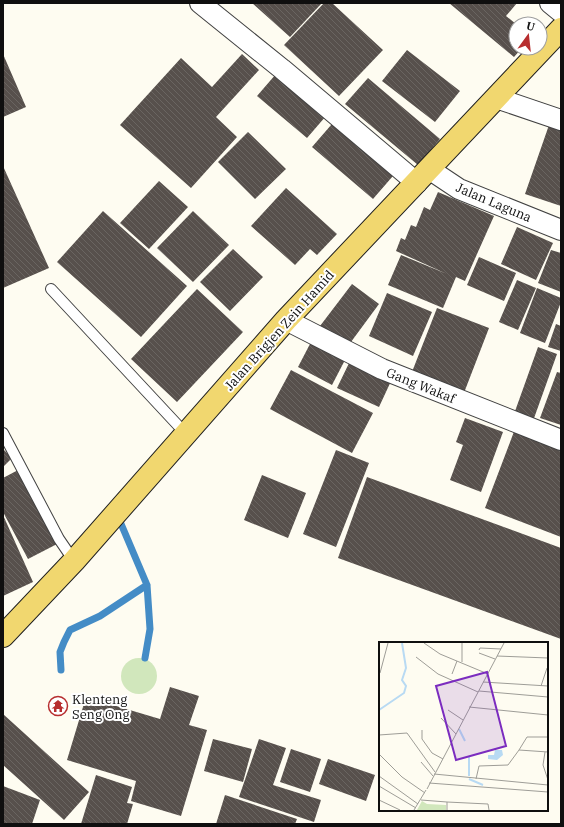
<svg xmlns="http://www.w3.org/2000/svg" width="564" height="827" viewBox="0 0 564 827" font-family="'IBM Plex Serif',serif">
<defs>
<pattern id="building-back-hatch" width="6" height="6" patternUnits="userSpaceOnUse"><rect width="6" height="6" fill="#57504c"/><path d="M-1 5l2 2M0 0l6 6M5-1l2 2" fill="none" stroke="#6a6561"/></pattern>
</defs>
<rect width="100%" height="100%" fill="#fefcf1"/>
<path fill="#d1e7bc" d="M121 676a18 18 0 1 1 36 0a18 18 0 1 1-36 0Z"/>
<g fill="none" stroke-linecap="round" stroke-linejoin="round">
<path stroke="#448cc6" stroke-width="7" d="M119 519 147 585 150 629 145 658
M61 670 60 652 64 642 70 630 100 616 147 585"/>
</g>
<path fill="url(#building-back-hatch)" d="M252 3H322L290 37Z
M324 3H332L383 50 339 96 284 45Z
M449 3H517L506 16 516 24V48H522L514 57Z
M407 50 460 91 435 122 382 81Z
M3 54 26 107 3 117Z
M242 54 259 70 216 117 237 137 191 188 120 125 181 58 212 87Z
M276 74 326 116 307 138 257 96Z
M368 78 440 139 418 165 345 104Z
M338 117 399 169 373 199 312 147Z
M549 125 561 129V206L525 194Z
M248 132 286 169 255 199 218 162Z
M3 166 49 268 3 288Z
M159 181 188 207 149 249 120 223Z
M286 188 337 234 317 255 310 249 295 265 251 226Z
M438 192 494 216 465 281 456 277 443 308 388 285 401 255 447 274 396 251 401 238 405 240 411 225 416 227 424 207 430 210Z
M103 211 187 286 141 337 57 262Z
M193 211 229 245 193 282 157 248Z
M517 227 553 243 536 280 501 264Z
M233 249 263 277 230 311 200 282Z
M551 250 561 253V292L538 283Z
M479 257 516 273 504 301 467 285Z
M517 280 536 288 518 330 499 322Z
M352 284 379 304 348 346 320 326Z
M537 288 561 298V302L545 343 520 333Z
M197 289 243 332 177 402 131 359Z
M387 293 432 312 413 356 369 336Z
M437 308 489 328 462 398 410 377Z
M556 324 561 326V351L548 347Z
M311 342 345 360 332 385 298 367Z
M538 347 557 354 533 421 514 414Z
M351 359 392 379 379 407 337 388Z
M291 370 373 413 352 453 270 409Z
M557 372 561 373V425L540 418Z
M465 418 503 432 481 492 450 480 463 445 456 442Z
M515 429 561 446V537L485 508Z
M3 449 12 458 3 467Z
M336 450 369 463 336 547 303 534Z
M20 469 59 543 28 559 3 512V478Z
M262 475 306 493 288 538 244 520Z
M367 477 561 548V639L338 558Z
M3 515 33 582 3 596Z
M170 687 199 696 189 725 207 730 181 816 131 801 136 781 67 760 86 697 160 719Z
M3 714 89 792 64 820 3 765Z
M213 739 252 749 243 782 204 771Z
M259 739 286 748 273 785 321 800 314 822 239 797Z
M291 749 321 759 310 792 280 782Z
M328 759 375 775 366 801 319 784Z
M96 775 132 787 127 803 133 804 127 824H81Z
M3 786 40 800 32 824H3Z
M225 795 297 819 295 824H216Z"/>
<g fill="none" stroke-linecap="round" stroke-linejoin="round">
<defs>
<path id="service" d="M51 289 186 434
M3 433 59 539 74 561"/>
<path id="minor" d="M200 3 282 69 417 183
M550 3 561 12
M496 98 561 120
M429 169 459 189 561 230
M286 320 382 369 561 440"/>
<path id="primary" d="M3 636 74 561 286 320 561 29"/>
</defs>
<use href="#service" stroke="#424242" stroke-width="12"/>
<use href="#minor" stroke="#424242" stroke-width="22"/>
<use href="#primary" stroke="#202020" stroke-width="24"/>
<use href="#service" stroke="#fff" stroke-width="10"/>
<use href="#minor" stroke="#fff" stroke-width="20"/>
<use href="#primary" stroke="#f1d76f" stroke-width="22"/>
</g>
<defs>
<symbol id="temple-ring" viewBox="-11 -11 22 22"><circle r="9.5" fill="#fff" stroke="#b72e2f" stroke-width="1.5"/><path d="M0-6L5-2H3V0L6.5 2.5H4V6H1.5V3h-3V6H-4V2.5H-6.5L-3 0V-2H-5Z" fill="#b72e2f"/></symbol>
</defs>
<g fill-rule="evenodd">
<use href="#temple-ring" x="47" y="695" width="22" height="22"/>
</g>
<g text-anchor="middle" stroke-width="4" stroke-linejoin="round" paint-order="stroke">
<g font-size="13" fill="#0f0f0f" stroke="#fff">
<text transform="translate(494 202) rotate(23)" y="5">Jalan Laguna</text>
<text transform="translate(279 330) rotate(-48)" y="5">Jalan Brigjen Zein Hamid</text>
<text transform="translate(421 385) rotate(22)" y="5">Gang Wakaf</text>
</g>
<g font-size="13" fill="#0f0f0f" stroke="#fff" text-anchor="start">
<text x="72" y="704">Klenteng<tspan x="72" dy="15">Seng Ong</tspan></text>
</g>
</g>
<g transform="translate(379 642)">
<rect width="169" height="169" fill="#fefcf1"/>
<path d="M43 159 48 162 67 163V168H38Z" fill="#d1e7bc"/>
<path d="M116 108H123L124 113 118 118 109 117V113H115Z" fill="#b8daf3"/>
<path fill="none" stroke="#b8daf3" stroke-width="2" d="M0 68 25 51 27 44 23 38 27 26 23 1M80 87 86 99M90 134V115M90 137 104 143"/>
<path fill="none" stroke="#9e9d97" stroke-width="1" d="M45 1 61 12 109 32M83 1V20M100 8 101 6 122 7M100 11 116 17M118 14 169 16M37 15 59 32 99 50M1 31 9 1M73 32 78 19M104 40 169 44M162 44 168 26M100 49 169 55M90 65 169 73M69 68 84 78M62 76 77 92M43 88V97L53 111 64 117M0 93 28 91 56 130M140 108 148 95H169M166 110 164 123 169 138M0 112 23 135 46 151M42 120 54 134M55 132 169 143M0 134 39 162M97 137 100 124 129 123 140 108 169 110M50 141 169 150M0 144 37 166M48 147 125 1M0 158 21 168M42 158 68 160V168M68 160 109 162 110 168M35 168 47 148"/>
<path fill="#7b2cbf" fill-opacity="0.15" stroke="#7b2cbf" stroke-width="2" d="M108 30 127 104 77 118 57 44Z"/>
<rect width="169" height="169" fill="none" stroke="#0f0f0f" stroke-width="2"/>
</g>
<rect width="564" height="827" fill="none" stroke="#0f0f0f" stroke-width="8"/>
<g transform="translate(528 36) rotate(15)"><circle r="19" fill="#ffffff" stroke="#9f9f9f"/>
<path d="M0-3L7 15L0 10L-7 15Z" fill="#b72e2f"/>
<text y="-6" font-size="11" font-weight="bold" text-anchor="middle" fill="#0f0f0f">U</text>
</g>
</svg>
